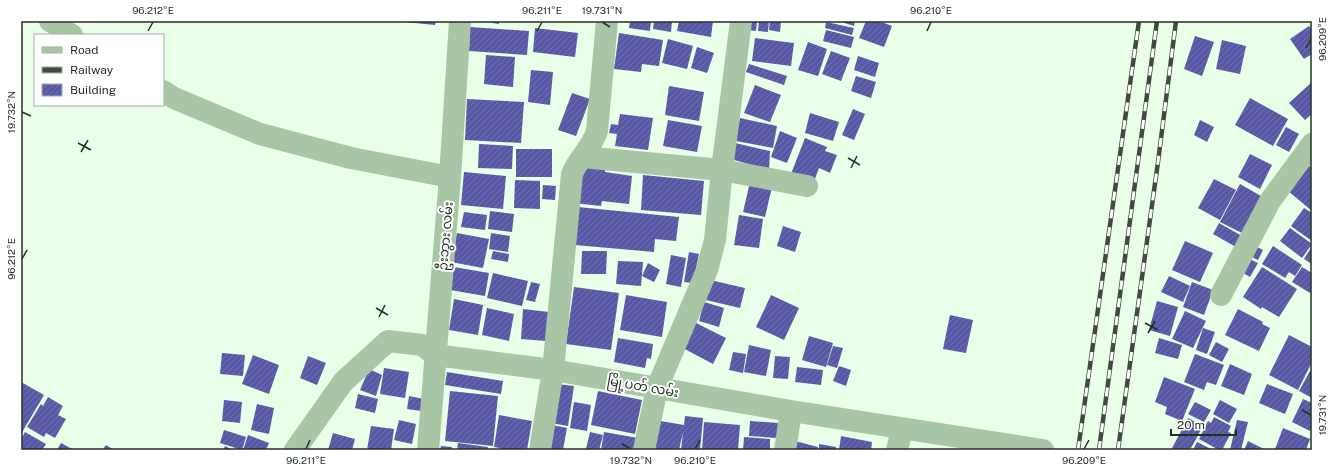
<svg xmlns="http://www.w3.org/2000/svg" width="1333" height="471" viewBox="0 0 1333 471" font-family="'Public Sans','Noto Sans Myanmar',sans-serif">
<defs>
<pattern id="building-hatch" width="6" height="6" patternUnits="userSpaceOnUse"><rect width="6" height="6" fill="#5958a7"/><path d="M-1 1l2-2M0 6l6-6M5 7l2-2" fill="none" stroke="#7272ac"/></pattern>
</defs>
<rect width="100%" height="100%" fill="#eaffe7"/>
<path fill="url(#building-hatch)" d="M405 21H436L435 25 405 22Z
M481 21H499V24Z
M630 21H651L650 31 629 28Z
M654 21H672L671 32 653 29Z
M679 21H713L711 37 677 31Z
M749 21H757L756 31 748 30Z
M759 21H769L768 32 758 31Z
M770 21H781L780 32 769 30Z
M838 21H855L854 26Z
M866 21H879L892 26 884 47 859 38Z
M826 22 854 28 852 35 825 28Z
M1309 26 1312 30V54L1304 59 1290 39Z
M470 27 529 31 527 55 469 51Z
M535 28 578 33 575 57 533 52Z
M826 30 854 37 851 48 823 41Z
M619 33 663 40 659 66 642 64 641 72 614 69Z
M1195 36 1214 42 1202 76 1184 69Z
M755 38 794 43 791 66 752 61Z
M668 39 693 46 687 69 662 63Z
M1222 40 1246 46 1240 74 1216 69Z
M808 42 827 49 818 76 798 70Z
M697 47 714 53 707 73 691 68Z
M831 51 850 58 841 81 822 74Z
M486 55 515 57 513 87 484 84Z
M858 56 879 63 875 77 854 70Z
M749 64 787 76 784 85 746 72Z
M531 70 553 72 550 105 528 102Z
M856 76 876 82 871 98 851 91Z
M1312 82V114L1305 120 1289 103Z
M755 85 781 95 770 122 744 113Z
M669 86 704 92 699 121 665 115Z
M572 93 590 99 576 136 558 130Z
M1250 98 1288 119 1273 146 1235 125Z
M467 99 524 102 521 143 465 140Z
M853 109 865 114 854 140 842 135Z
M810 113 839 122 833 141 805 133Z
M620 114 653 118 648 150 615 146 617 134 609 133 611 124 618 125Z
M740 118 777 126 773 148 736 141Z
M668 120 702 126 697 152 663 146Z
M1200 120 1214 127 1207 142 1194 135Z
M1286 127 1299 134 1289 152 1276 145Z
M780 131 797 138 787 163 771 157Z
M805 138 827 147 825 151 837 155 830 173 819 168 813 184 791 174Z
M735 143 770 151 769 170 731 159Z
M479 144 513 146 512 169 478 168Z
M516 149H552V177H516Z
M1250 154 1272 165 1260 189 1238 177Z
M577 164 605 167V172L632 176 629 204 602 201 601 206 573 203Z
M1308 165 1312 168V211L1287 190Z
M464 172 506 176 503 209 461 205Z
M643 175 704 181 701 215 641 210Z
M1214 179 1236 190 1220 220 1198 208Z
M515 180 540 181V209L514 208Z
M750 182 772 187 765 217 743 212Z
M1240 184 1261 196 1242 233 1220 222Z
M543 185 556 186 555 200 542 199Z
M578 207 679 217 676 241 655 239 654 252 575 245Z
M1304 208 1312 213V241L1291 226Z
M490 211 514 214 512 232 488 229Z
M464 212 487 215 485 230 461 227Z
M739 215 763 219 759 248 734 245Z
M1219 223 1242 236 1236 247 1213 234Z
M783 226 801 232 795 252 777 246Z
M1290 228 1312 244 1302 258 1280 241Z
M457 233 489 239 483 268 451 262Z
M491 233 510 236 508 252 489 249Z
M1185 241 1213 253 1200 282 1172 270Z
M1253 245 1263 250 1258 260 1248 255Z
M1273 246 1302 265 1295 276 1289 272 1285 278 1262 264Z
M1312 246V264L1304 259Z
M493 251 509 254 508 262 491 259Z
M582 251H607L606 274H581Z
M689 252 699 254 693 283 684 282Z
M671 255 686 258 681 287 666 284Z
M1247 258 1258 263 1250 277 1240 271Z
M618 261 643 262 641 286 616 284Z
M648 263 660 270 654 282 642 276Z
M454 267 489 273 485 296 450 290Z
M1262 267 1297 289 1279 317 1262 307 1261 309 1243 297Z
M1302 267 1312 273V289L1310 293 1292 282Z
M493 273 528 281 522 306 487 298Z
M1169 276 1190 286 1183 302 1161 292Z
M710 280 745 288 740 308 706 300Z
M531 282 540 284 535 302 526 300Z
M1192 282 1213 290 1204 315 1183 307Z
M574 287 619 293 611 350 566 344Z
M626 295 667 302 662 337 620 330Z
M771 295 799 308 784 340 756 327Z
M454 299 483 305 478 335 449 330Z
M1157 301 1178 307 1170 336 1149 330Z
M704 302 724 308 719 327 699 321Z
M487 308 514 314 509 341 482 335Z
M523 309 549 312 546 341 521 339Z
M1238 309 1263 322 1262 324 1270 328 1259 351 1225 335Z
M1185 311 1206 321 1193 348 1172 339Z
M950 315 973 320 966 353 943 349Z
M692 321 726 338 713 364 679 346Z
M1203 328 1215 332 1207 354 1196 350Z
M1289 335 1312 347V362L1298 390 1269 375Z
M809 336 833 343 826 367 802 360Z
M618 338 653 344 651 359 647 358 645 368 614 362Z
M1159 338 1182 345 1178 359 1155 353Z
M1216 342 1229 349 1222 362 1209 355Z
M749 345 771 350 766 376 744 372Z
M833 346 843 348 837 368 827 365Z
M733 352 746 354 743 373 729 370Z
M222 353 245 355 243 376 220 374Z
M1195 354 1224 365 1216 385 1207 382 1204 390 1184 382Z
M253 355 279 365 269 394 242 384Z
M308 356 326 363 317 385 300 378Z
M775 356 790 357 788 379 773 378Z
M1230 364 1252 374 1244 395 1221 386Z
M839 366 851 370 846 386 833 381Z
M797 367 823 370 821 385 795 382Z
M384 368 409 372 405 398 380 394Z
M369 369 382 375 376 396 360 390Z
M1310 371 1312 372V398L1299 391Z
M447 372 503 381 501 394 445 385Z
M1164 377 1195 389 1182 421 1165 414 1167 407 1155 402Z
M21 382 44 395 21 434Z
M557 384 574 386 568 426 551 423Z
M1267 384 1293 394 1285 414 1259 403Z
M450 391 498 396 493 446 445 441Z
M598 391 642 400 635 434 591 425Z
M358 394 378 399 375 413 355 408Z
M409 396 424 399 421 411 407 409Z
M48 397 63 406 58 415 66 419 55 438 46 433 44 437 27 427 41 404 43 406Z
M1303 399 1312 403V432L1292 422Z
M224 400 242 402 240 423 222 421Z
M1220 400 1237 409 1229 423 1213 414Z
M574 402 591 405 587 431 570 428Z
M1195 402 1211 410 1204 422 1188 414Z
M257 404 274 408 269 434 251 430Z
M499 415 532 421 527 450H500V448L494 447Z
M685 416 703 418 700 450H681L683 432 679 450H655V420L684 425Z
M1214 417 1231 426 1228 432 1231 433 1222 450H1219L1199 439 1208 421 1211 423Z
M1188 418 1203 426 1190 450H1171Z
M399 420 416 424 412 444 394 440Z
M1237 420 1248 422 1241 450H1230Z
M750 421 778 423 777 438 749 436Z
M704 422 740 425 738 450H702Z
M552 425 567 428 563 450H548Z
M371 426 394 429 391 450H367Z
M1283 428 1310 439 1306 450 1275 449Z
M224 430 246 437 242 450 220 443Z
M25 432 46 444 42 450H21V440Z
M590 432 603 435 599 450 586 449Z
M604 432 638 438 636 450H601Z
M333 433 355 439 352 450H328Z
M248 435 269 443 266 450H243Z
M841 436 872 442 871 450H839Z
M744 437 770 439V450H743Z
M795 441 818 447 817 450H793Z
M1248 441 1266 450H1244Z
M1197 442 1213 450H1193Z
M61 443 74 450H57Z
M458 443 488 447 487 450H457Z
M819 444 836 447V450H819Z
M106 445 114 450H102Z
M225 446 233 450H223Z
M441 446 452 447 451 450H440Z"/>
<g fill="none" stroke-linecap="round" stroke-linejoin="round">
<path stroke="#a8c6a5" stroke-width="22" d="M50 21 72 35
M163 91 174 98 260 134 351 158 450 177
M582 157 722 170 807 186
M1221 295 1270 201 1312 144
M295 450 343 382 388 341 422 345 435 355 553 370 791 411 1043 450
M428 450 450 177 460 21
M540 450 553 370 572 174C578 158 592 148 597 131L607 21
M644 450 657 388 707 270 715 240 722 170 741 21
M785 450 791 411
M897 450 902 429"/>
<defs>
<path id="rail" d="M1078 450 1139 21
M1099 450 1157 21
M1118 450 1158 162 1176 21"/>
</defs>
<use href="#rail" stroke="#3f4b3e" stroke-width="4.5"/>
<use href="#rail" stroke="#fff" stroke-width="3" stroke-dasharray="9" stroke-linecap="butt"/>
</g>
<path fill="none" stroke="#252f24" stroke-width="1.5" d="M602 22 610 27M148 31 153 22M537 31 542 22M927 31 931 22M1306 48 1311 39M22 112 31 116M78 143 91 150M81 152 88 140M848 158 860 165M851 168 857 156M22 259 27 250M376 308 388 315M379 317 385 305M1145 323 1158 330M1148 333 1155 321M1302 410 1311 415M622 444 631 449M306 449 310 440M695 449 700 440M1084 449 1089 440"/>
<g text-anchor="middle" stroke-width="4" stroke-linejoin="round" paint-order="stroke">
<g font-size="13" fill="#252f24" stroke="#fff">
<text transform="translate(445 236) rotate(-85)" y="5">ဦးဘွား လမ်း</text>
<text transform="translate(643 386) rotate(10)" y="5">မြို့ပတ် လမ်း</text>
</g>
</g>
<rect width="1333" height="471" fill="none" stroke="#ffffff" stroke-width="44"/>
<rect x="34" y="34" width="130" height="72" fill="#ffffff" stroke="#a8aca7"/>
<rect x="42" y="47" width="20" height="6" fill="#a8c6a5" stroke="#a8aca7"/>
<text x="70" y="54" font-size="12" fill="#252f24">Road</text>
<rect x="42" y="67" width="20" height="6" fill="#3f4b3e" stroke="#a8aca7"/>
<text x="70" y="74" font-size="12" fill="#252f24">Railway</text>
<rect x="42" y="84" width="20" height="12" fill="url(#building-hatch)" stroke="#a8aca7"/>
<text x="70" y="94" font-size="12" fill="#252f24">Building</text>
<path d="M1171 429v6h65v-6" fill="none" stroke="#252f24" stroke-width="2"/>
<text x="1177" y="429" font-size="12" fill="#252f24" stroke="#ffffff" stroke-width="3" paint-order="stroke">20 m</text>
<rect x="22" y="22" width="1289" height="427" fill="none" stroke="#252f24" stroke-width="1.5"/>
<g font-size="10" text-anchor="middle" fill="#252f24">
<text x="153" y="14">96.212°E</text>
<text x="542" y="14">96.211°E</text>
<text x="602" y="14">19.731°N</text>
<text x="931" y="14">96.210°E</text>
<text transform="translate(1322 39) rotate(-90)" y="4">96.209°E</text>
<text transform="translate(11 112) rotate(-90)" y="4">19.732°N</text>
<text transform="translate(11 259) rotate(-90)" y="4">96.212°E</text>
<text transform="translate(1322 415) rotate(-90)" y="4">19.731°N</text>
<text x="306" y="464">96.211°E</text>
<text x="631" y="464">19.732°N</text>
<text x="695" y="464">96.210°E</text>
<text x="1084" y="464">96.209°E</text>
</g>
</svg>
